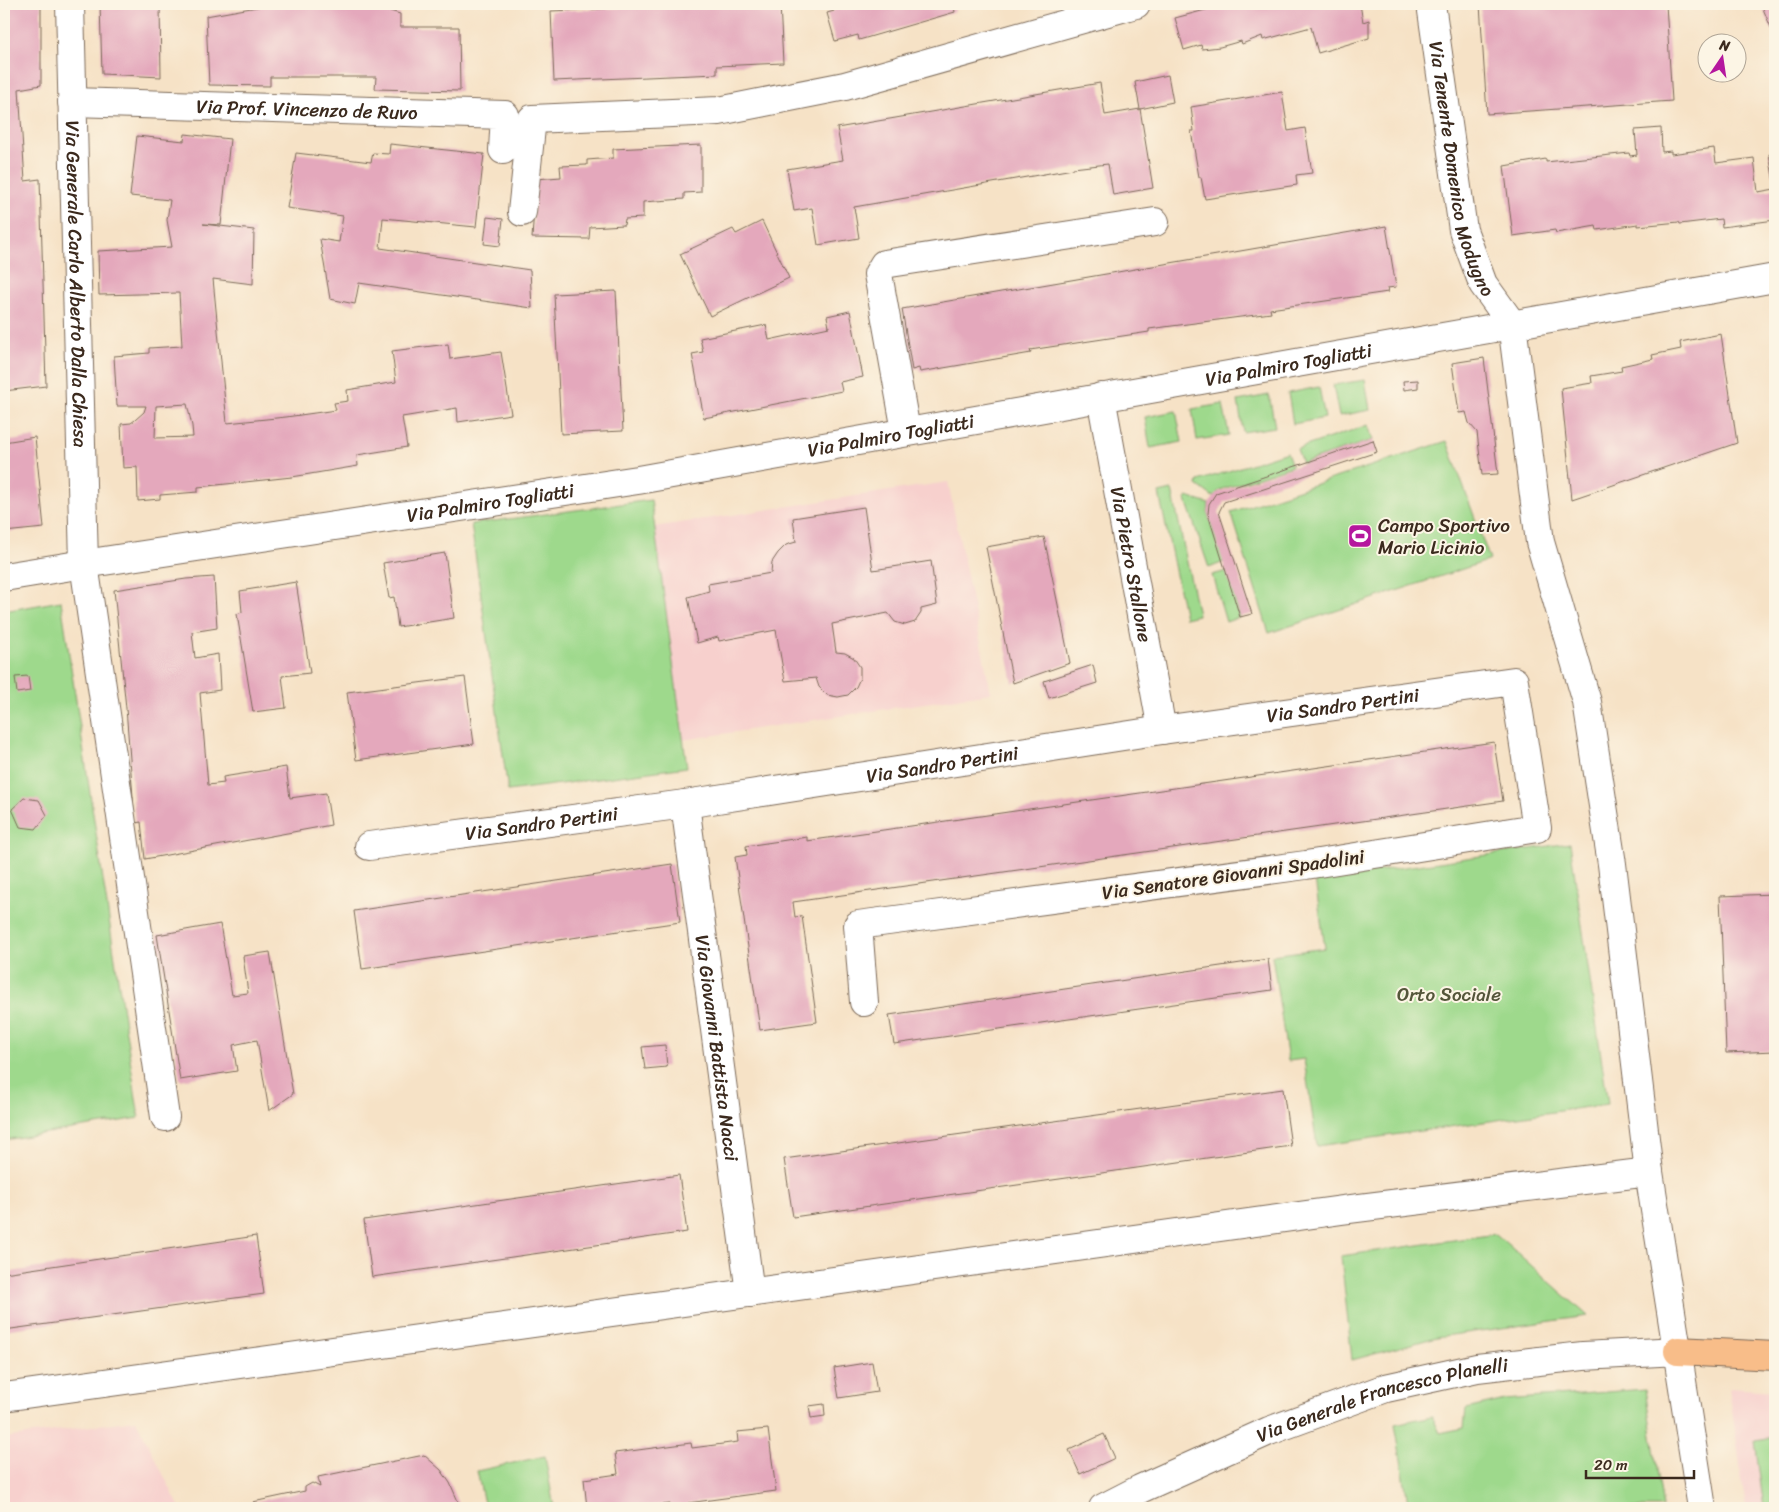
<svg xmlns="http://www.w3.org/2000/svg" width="1779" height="1512" viewBox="0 0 1779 1512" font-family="Sriracha,sans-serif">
<rect width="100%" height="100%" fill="#fcf5e5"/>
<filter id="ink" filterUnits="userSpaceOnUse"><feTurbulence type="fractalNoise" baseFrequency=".02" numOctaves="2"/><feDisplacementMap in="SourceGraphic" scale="10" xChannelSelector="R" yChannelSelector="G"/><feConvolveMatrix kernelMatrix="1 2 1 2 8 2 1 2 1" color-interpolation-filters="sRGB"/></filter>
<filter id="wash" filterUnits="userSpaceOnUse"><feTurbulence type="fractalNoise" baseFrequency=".0096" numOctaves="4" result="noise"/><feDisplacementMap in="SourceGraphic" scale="20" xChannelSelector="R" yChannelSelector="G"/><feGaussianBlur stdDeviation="1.12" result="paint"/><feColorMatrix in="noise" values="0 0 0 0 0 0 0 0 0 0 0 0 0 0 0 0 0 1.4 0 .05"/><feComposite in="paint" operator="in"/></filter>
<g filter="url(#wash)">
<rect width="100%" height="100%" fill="#f6e2c6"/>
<path fill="#f7d0cd" d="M948 482 991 693 683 740 654 527Z
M1729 1388 1775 1391V1508H1746Z
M136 1420 180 1508H4V1438Z"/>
<path fill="#9ed98c" stroke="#6c8255" d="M1365 380 1370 410 1339 416 1333 385Z
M1319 387 1325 418 1293 424 1288 393Z
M1269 395 1275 427 1243 432 1238 401Z
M1223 404 1229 435 1197 440 1192 409Z
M1176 411 1182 442 1150 448 1145 417Z
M1368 425 1373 440 1302 463 1297 449Z
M1447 441 1490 560 1269 633 1231 512Z
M1287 452 1292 466 1220 490 1213 497 1197 485 1198 481Z
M1172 490 1198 615 1185 618 1159 493Z
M1187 497 1209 504 1208 514 1224 562 1209 568 1186 500Z
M651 500 687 767 508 791 471 524Z
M1227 571 1240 617 1226 622 1212 575Z
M61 601 139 1118 4 1140V611Z
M1570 843 1608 1104 1317 1146 1304 1059 1288 1061 1272 955 1325 948 1315 880Z
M1496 1234 1588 1316 1437 1337 1352 1360 1341 1256Z
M1645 1389 1663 1508H1409L1395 1424 1432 1416 1440 1433 1464 1428 1466 1409 1505 1400Z
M1775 1437V1508H1764L1755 1440Z
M545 1456 554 1508H485L477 1471Z"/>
<g id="blocks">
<path fill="#e4a8bc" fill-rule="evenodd" d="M4 4H41V85L19 89 25 181 40 179 46 386 4 391Z
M100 4H160L161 77 102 74Z
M346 4 370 5 400 14V27H459L460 91 375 89 376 77H270V86L209 85 206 16 268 5Z
M619 4H780L783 63 717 66V74L554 81 551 11 619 8Z
M832 4H964V5L954 7 955 12 859 40 858 35 835 41 827 13 834 11Z
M1228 4H1360L1363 22 1369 20V38L1318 53 1311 27 1263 40 1262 36 1242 44 1241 41 1220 47 1202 49 1201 45 1184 50 1175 18Z
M1480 4H1666L1672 101 1487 114Z
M1761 4H1775V37Z
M1168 75 1173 102 1140 109 1135 82Z
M1100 83 1105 115 1140 109 1153 188 1113 195 1108 164 1073 168V169L854 207 859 238 818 245 812 208 794 211 787 169 843 160 837 128Z
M1282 92 1288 131 1305 128 1312 173 1296 175 1297 185 1205 199 1201 177H1199L1191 131H1194L1191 107Z
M1661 128 1662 152 1671 151V154L1714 148 1716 163 1754 158 1758 192 1775 189V220L1722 227 1721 219 1680 224 1679 222 1638 226V224L1597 230 1596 226 1556 233 1555 230 1513 236 1504 166 1546 159V162L1629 153 1630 156 1637 155 1635 130Z
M185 134 230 139 221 225 203 224 254 230 253 284 213 279 227 423 286 417 336 410 334 403 348 401 347 390 396 382 392 351 448 344 450 359 501 352 511 414 458 422 457 408 402 417 407 447 357 455 358 466 292 477 198 487V492L160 495V499L138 501 137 467 123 468 121 424 131 423 135 420 144 412 146 406H117L114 356 149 353V348L182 346 179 293 99 295 98 251 172 247 167 220 170 200 130 196 137 136 184 141ZM187 404 192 426 193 437 155 438 156 406Z
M390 144 484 154 476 227 383 218 380 248 530 270 532 308 359 283 355 304 330 299 320 239 339 242 343 216 287 208 296 153 371 162 373 153 389 154Z
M701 145V192L684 193V199L643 202V218L625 219 624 225 590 227 589 239 532 238 536 179 561 177 560 166 587 165V160L613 158V149Z
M1769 154H1775V183H1774Z
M487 217 503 219 500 246 484 244Z
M762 221 789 278 710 316 680 254 733 229 736 234Z
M1386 226 1396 287 1387 288 1388 292 1270 309 1271 313 1149 329V332L1030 350 1031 353 920 372 919 368 912 370 902 309Z
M616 291 623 431 561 434 554 294Z
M850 311 863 377 840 382 842 391 704 418 692 354 703 352 700 338 766 325 769 340 829 327 827 316Z
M1721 334 1737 443 1572 499 1561 388 1592 383 1591 376 1622 371 1621 366 1653 359 1652 355 1681 349 1680 342Z
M1484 358 1498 474 1482 475 1477 432 1469 423 1466 412 1459 413 1452 363Z
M1418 380V388L1404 390 1403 381Z
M35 437 44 528 4 532V442Z
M1373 440 1377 452 1224 502 1219 512 1252 614 1240 617 1208 514 1209 504 1216 493Z
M864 507 873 570 931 561 937 605 921 609V613L915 622 905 625 895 622 888 613 832 624 836 652 845 653 854 658 860 667V678L856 687 848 695 838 697 827 695 819 687 816 678 785 681 776 630 719 641 718 637 697 643 688 597 709 591 708 584 771 573 772 562 778 553 786 545 796 542 793 518Z
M1044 537 1070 663 1013 683 986 547Z
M445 553 454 618 398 627 394 597 389 598 383 563Z
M214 577 217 628 192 632 195 658 218 654 220 690 200 693 208 785 224 783 223 777 286 767 290 798 326 793 331 825 145 859 141 822 135 823 126 708 114 590 186 579Z
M296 582 310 673 282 676 286 708 253 712 237 614 242 612 240 591Z
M1093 665 1097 683 1049 698 1044 681Z
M28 676 30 691 17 693 15 677Z
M465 677 474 744 356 760 347 692Z
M1494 742 1503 801 793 902 795 917 802 916 817 1022 760 1030 735 857 747 855 746 846 807 837V841Z
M24 798 39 800 47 815 36 829 20 827 12 809Z
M672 864 680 922 362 969 354 911Z
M1775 894V1051L1726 1053 1720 896Z
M220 924 232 995 248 993 243 956 270 952 293 1094 269 1111 257 1040 233 1045 237 1071 180 1080 157 935Z
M1268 959 1272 990 894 1044 889 1015Z
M665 1045 667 1067 645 1069 642 1047Z
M1283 1089 1291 1146 793 1217 784 1159Z
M679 1175 687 1232 372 1277 364 1220Z
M256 1236 264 1294 4 1330V1273Z
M872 1362 877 1392 839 1398 834 1368Z
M824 1404 825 1416 811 1418 809 1406Z
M768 1429 776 1491 688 1503V1508H670V1504L633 1508H587L584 1479 618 1474 615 1453 691 1443 692 1448 738 1442 737 1432Z
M1104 1434 1115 1458 1080 1474 1069 1450Z
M424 1455 441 1470 450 1483 461 1508H255L253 1502 305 1491V1487L312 1483 320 1487 318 1477Z"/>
</g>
</g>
<g filter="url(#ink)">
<use href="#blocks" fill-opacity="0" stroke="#7c6a59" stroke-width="1"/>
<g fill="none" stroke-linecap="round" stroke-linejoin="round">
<defs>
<g id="minor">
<path id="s1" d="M70 4 84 564 165 1117"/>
<path id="s2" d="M1431 4 1463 230 1483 284 1512 324 1540 542 1587 702 1612 864 1649 1172"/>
<path id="s3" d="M72 102 505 115 503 150"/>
<path d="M522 212 532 119 719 111 845 86 1136 4"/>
<path id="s4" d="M1101 397 1162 730"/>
<path d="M906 431 878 274 884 264 1155 222"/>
<path id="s5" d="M4 577 84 564 638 480 1775 278"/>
<path id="s6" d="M685 804 750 1293"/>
<path id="s7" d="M369 846 685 804 1162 730 1514 681 1537 828 1306 865 858 925 864 1002"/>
<path d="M4 1397 1342 1210 1649 1172 1702 1508"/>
<path id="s8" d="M1103 1508 1140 1489 1269 1431 1386 1388 1477 1368 1583 1356 1678 1351"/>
</g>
<path id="major" d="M1678 1351 1775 1356"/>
</defs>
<use href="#minor" stroke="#7c6a59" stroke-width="30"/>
<use href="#major" stroke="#7c6a59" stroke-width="30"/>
<use href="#minor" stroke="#fff" stroke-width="28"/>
<use href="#major" stroke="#f8bd89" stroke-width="28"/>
</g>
</g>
<defs>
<symbol id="stadium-square" viewBox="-11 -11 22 22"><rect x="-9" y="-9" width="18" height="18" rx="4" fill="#b5179e" stroke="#fcf5e5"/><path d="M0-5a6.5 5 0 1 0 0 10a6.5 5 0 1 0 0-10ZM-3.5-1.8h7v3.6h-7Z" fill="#fff"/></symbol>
</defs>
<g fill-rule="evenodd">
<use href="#stadium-square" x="1346" y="522" width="28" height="28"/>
</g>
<g text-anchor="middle" stroke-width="4" stroke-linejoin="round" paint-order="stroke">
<g font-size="19" fill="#3b2a1e" stroke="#fcf5e5">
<text dy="7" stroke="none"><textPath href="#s3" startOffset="235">Via Prof. Vincenzo de Ruvo</textPath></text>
<text dy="7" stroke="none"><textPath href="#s2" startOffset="168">Via Tenente Domenico Modugno</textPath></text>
<text dy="7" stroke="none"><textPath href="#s1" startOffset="280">Via Generale Carlo Alberto Dalla Chiesa</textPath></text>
<text dy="7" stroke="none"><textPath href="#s5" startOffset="1302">Via Palmiro Togliatti</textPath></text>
<text dy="7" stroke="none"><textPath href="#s5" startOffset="898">Via Palmiro Togliatti</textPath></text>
<text dy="7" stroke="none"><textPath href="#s5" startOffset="492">Via Palmiro Togliatti</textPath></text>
<text dy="7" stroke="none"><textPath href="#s4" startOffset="170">Via Pietro Stallone</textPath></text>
<text dy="7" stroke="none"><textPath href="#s7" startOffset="984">Via Sandro Pertini</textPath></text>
<text dy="7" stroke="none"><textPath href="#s7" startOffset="579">Via Sandro Pertini</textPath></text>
<text dy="7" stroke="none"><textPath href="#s7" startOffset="174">Via Sandro Pertini</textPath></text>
<text transform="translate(1233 874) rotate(-8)" y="7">Via Senatore Giovanni Spadolini</text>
<text dy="7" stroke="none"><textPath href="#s6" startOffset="246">Via Giovanni Battista Nacci</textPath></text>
<text dy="7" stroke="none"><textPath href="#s8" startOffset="301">Via Generale Francesco Planelli</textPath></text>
</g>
<g font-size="19" fill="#3b2a1e" stroke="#fcf5e5" text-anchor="start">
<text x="1378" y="532">Campo Sportivo<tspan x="1378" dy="22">Mario Licinio</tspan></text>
</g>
<g font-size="19" fill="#54563a" stroke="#fcf5e5">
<text x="1449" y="1001">Orto Sociale</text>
</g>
</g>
<rect width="1779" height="1512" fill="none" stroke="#fcf5e5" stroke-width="20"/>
<g transform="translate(1722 58) rotate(13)"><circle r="24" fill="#fcf5e5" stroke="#afa495"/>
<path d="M0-4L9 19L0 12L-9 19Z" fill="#b5179e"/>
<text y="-8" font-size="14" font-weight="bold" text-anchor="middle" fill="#3b2a1e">N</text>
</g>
<path d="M1586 1470v8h108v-8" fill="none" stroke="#3b2a1e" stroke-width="2.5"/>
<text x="1594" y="1470" font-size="15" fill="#3b2a1e" stroke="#fcf5e5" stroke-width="4" paint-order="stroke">20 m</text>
</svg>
